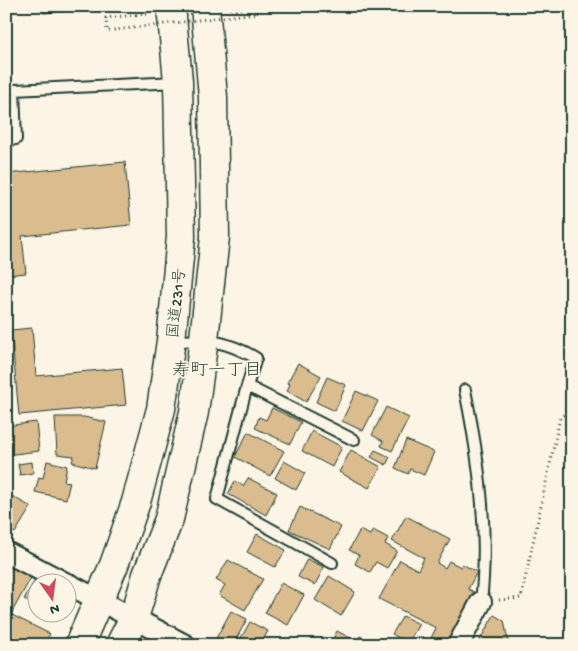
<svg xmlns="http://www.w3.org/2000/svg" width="578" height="651" viewBox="0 0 578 651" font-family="'Gochi Hand','Klee One',sans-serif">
<rect width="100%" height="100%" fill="#fcf5e5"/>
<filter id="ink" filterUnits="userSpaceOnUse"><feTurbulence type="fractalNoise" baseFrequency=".02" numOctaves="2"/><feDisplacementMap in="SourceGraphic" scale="10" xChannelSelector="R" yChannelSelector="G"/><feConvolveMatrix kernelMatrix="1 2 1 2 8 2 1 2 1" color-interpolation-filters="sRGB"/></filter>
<g filter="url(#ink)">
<path fill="#dabc8e" stroke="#1f3d34" d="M43 6H69V11L43 13Z
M125 162 131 225 22 236 26 273 6 275V174Z
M32 328 36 376 122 368 126 405 19 415 11 330Z
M298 363 321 376 306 402 287 391 290 384 287 383Z
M327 377 346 385 335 411 316 402Z
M356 391 378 401 363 431 342 421Z
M386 407 409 418 392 451 381 446 383 441 372 435Z
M272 408 301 422 290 444 255 428 259 417 266 420Z
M55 417H84L106 422 95 468 72 462 74 456 57 454Z
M36 422 39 451 6 455V426Z
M312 431 342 447 332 467 302 451Z
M248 432 284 451 270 476 235 457Z
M406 440 434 452 424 475 410 469 408 474 395 468Z
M351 450 381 467 369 488 339 472Z
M375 450 390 457 386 465 371 457Z
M47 461 67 466 64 481 70 482 66 499 35 492 39 477 43 478Z
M284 461 305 473 296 490 275 478Z
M32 462 33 473 20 475 18 464Z
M248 478 277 493 266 515 228 494 235 481 243 486Z
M10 495 31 507 15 533 6 527V500Z
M300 507 341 527 330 549 289 530Z
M406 516 450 539 437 563 445 568 449 561 461 567 462 564 477 572 468 589 474 592 446 645 431 638 436 628 379 599 400 560 418 570 424 558 392 541Z
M360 530 370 535 373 530 388 538 385 544 397 551 387 568 376 562 370 572 355 564 359 555 349 550Z
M257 534 286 550 275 567 247 552Z
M307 559 324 567 315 585 298 577Z
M228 560 263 579 245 610 219 595 225 585 216 580Z
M12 565 32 576 12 612 6 609V574Z
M329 576 355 592 341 616 315 600Z
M36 578 46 584H38V606L24 599Z
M281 583 304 595 288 625 265 613Z
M231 611 247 619 233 645H220L214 642Z
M6 612 50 634 44 645H6Z
M494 615 504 621 509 645H477Z
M403 616 419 624 408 643 392 634Z
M250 622 268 631 260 645H237Z
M337 631 358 642 360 636 371 642 370 645H330Z
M268 640 277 645H265Z"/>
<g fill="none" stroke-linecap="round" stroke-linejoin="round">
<defs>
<path id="lane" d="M6 140 16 139 14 90 177 82
M172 341C208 339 225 340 256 358L247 386 354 440
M247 386 217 499 332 563
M465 390C479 459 489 531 481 602"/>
<path id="street" d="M6 552 67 584
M68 584 185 645
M458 645 481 602"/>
<path id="highway" d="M79 645 114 565 136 502 161 409 171 341 181 237 178 81 171 6
M120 645 134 618 147 575 169 519 194 412 204 339 215 237 213 97 205 6"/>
</defs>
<use href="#lane" stroke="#1f3d34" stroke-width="14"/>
<use href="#street" stroke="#1f3d34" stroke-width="24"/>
<use href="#highway" stroke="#1f3d34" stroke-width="31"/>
<path stroke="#1f3d34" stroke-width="3" stroke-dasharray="1 4" stroke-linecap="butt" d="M231 10 242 9V6
M136 15 148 14
M499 600 521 598 560 418 572 408"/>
<use href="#lane" stroke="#fcf5e5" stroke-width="10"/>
<use href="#street" stroke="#fcf5e5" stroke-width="20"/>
<use href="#highway" stroke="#fcf5e5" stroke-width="28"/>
<path stroke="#1f3d34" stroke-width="3" stroke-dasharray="1 4" stroke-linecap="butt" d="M136 15 106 18 107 31 257 13 256 6"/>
</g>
</g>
<g text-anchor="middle" stroke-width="4" stroke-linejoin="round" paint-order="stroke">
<g font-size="16" fill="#1f3d34" stroke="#fcf5e5">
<text transform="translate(175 303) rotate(-84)" y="6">国道231号</text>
</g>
<g font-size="18" fill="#1f3d34" stroke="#fcf5e5">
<text x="217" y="375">寿町一丁目</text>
</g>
</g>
<rect width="578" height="651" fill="none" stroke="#fcf5e5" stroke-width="25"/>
<rect x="12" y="12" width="553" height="626" fill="none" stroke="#1f3d34" stroke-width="2" filter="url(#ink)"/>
<g transform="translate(52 598) rotate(166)"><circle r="24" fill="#fcf5e5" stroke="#a4ab9e"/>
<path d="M0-4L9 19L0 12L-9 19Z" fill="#d1495b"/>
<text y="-8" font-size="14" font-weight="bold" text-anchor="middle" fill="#1f3d34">N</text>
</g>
</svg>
